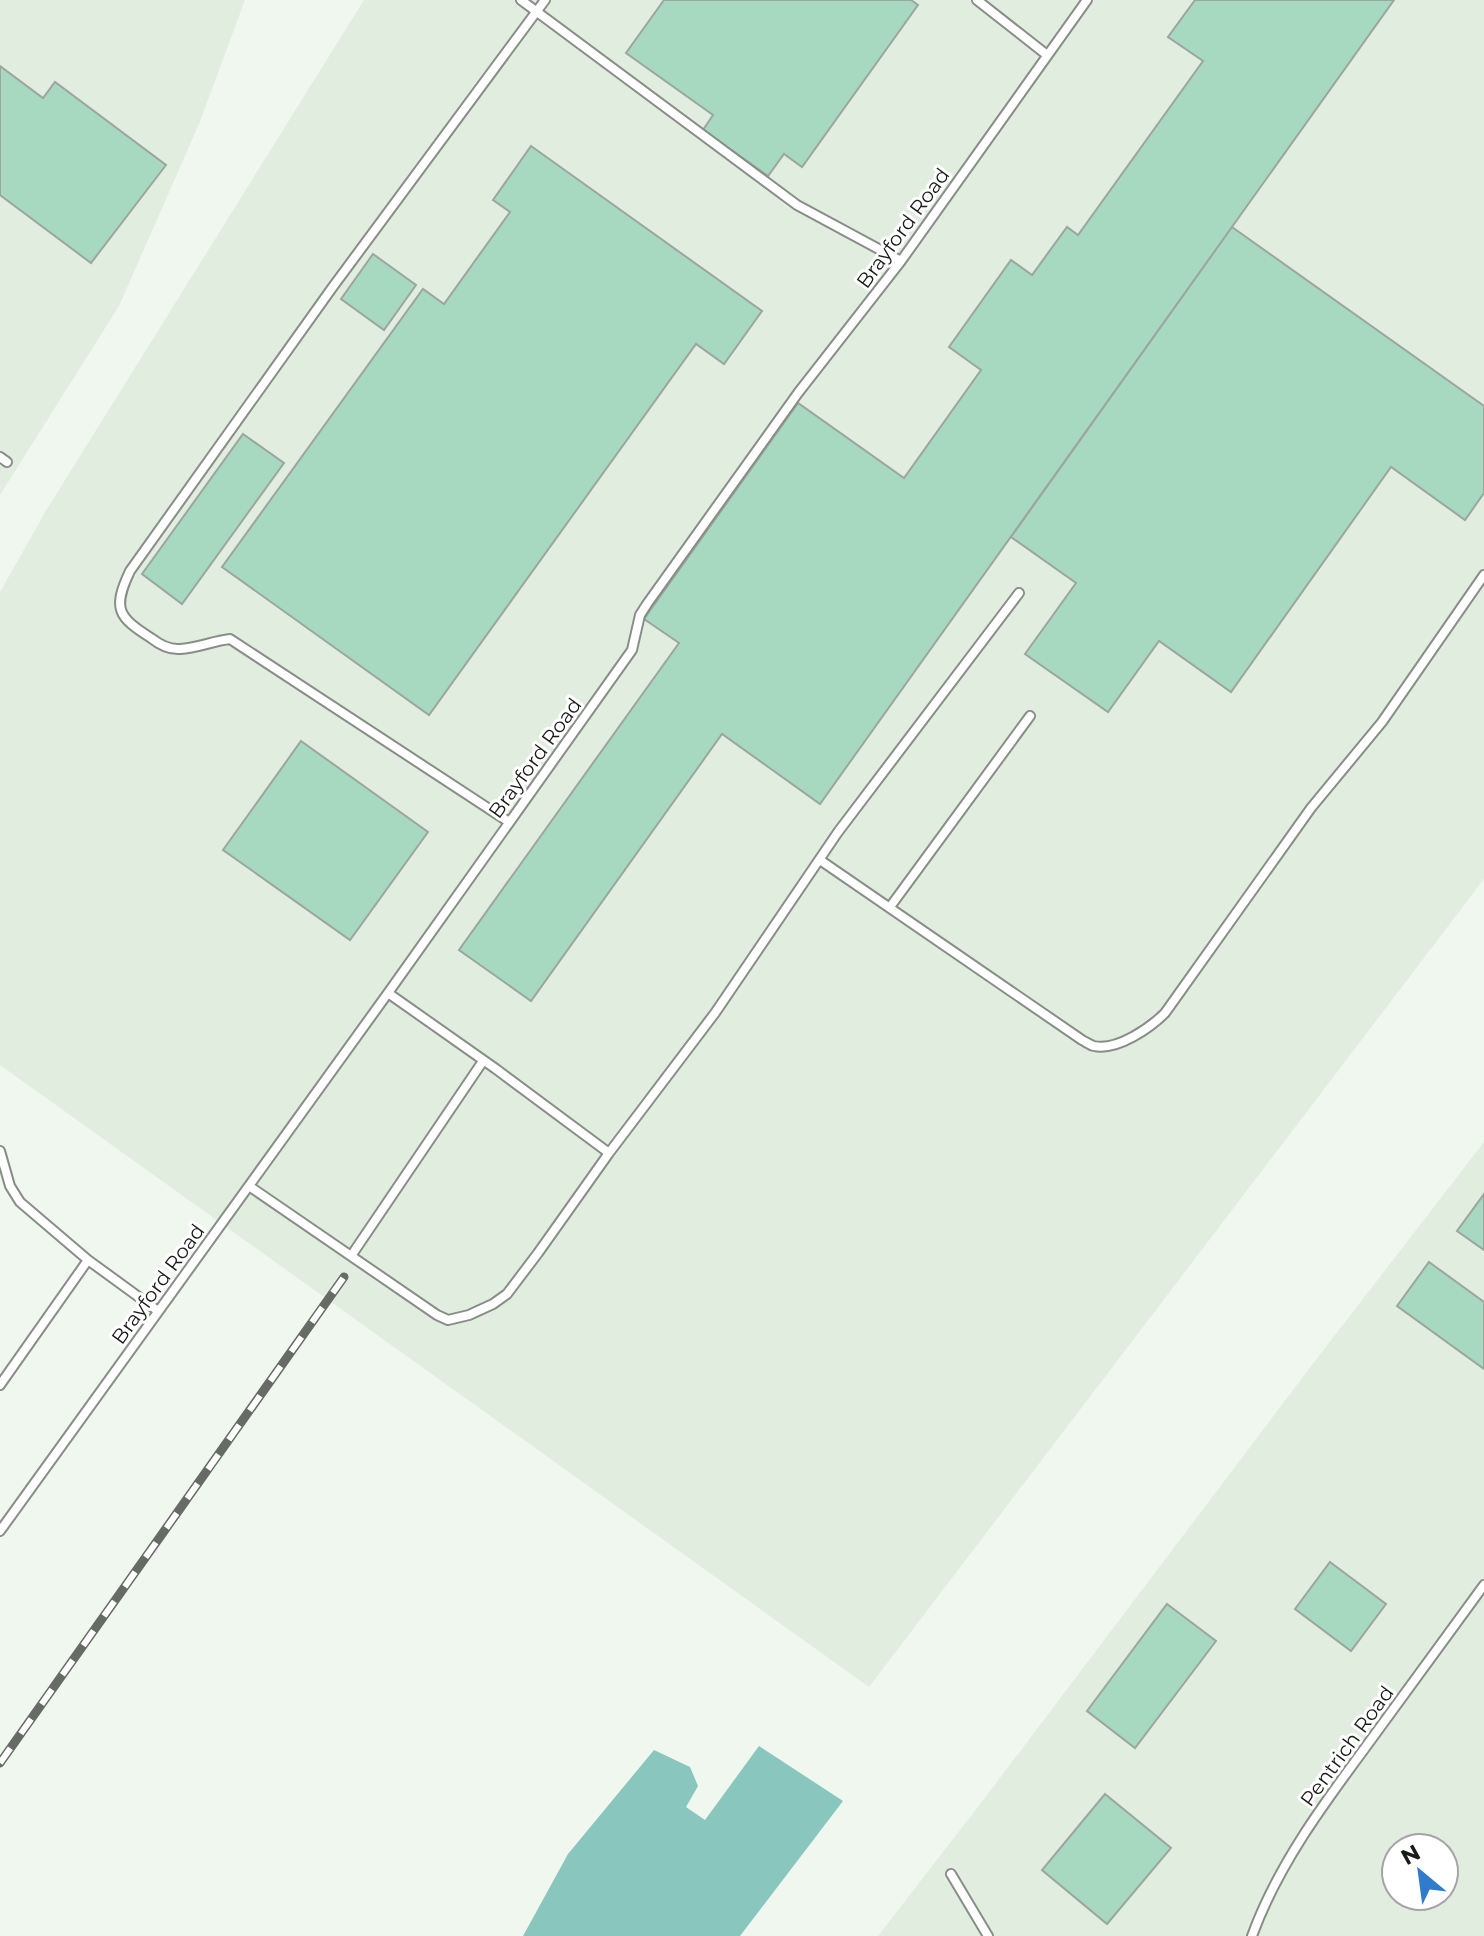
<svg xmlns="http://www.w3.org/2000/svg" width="1484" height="1936" viewBox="0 0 1484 1936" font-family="Montserrat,sans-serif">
<rect width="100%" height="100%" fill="#f0f7ef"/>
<path fill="#e1eddf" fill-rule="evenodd" d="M0 0H245L199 124 119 306 0 495Z
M364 0H1484V879L869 1687 0 1065V592L47 509Z
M1484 1142V1936H878L984 1799 1315 1361ZM1396 1848H1444V1896H1396Z"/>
<path fill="#89c6be" d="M759 1746 843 1801 740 1936H523L568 1854 654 1750 690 1767 698 1786 686 1807 705 1820Z"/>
<path fill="#a6d9c0" stroke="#9ca5a0" stroke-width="2" d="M664 0H911L918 5 802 167 784 154 768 176 703 130 713 115 626 53Z
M1195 0H1394L820 804 722 734 531 1001 459 950 679 643 644 619 798 403 904 478 981 370 949 347 1011 260 1032 275 1067 227 1078 235 1203 61 1168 37Z
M0 66 43 98 55 82 166 165 91 263 0 195Z
M531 146 762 311 724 364 696 344 429 715 222 567 423 289 444 304 510 212 493 200Z
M1232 227 1484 406V493L1465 520 1391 467 1231 692 1159 641 1108 712 1025 654 1076 583 1011 537Z
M373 254 416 285 384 330 341 299Z
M243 434 284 463 182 604 142 574Z
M301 741 428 832 350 940 223 850Z
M1484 1194V1250L1457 1231Z
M1429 1262 1484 1302V1369L1397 1306Z
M1330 1562 1386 1604 1351 1651 1295 1609Z
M1167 1604 1216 1641 1135 1748 1087 1711Z
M1105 1794 1171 1848 1107 1924 1042 1870Z"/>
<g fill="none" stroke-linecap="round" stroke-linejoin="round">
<defs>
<path id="service" d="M521 0 797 205 901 261
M977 0 1047 55
M0 457 7 462
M509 822 230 639C213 641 197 648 180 649 169 650 160 645 151 638 118 617 112 609 130 571L332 288 545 0
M820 860 1082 1040C1086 1042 1090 1045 1094 1046 1117 1051 1150 1028 1165 1013L1311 808 1382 722 1484 575
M890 907 1030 716
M388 993 496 1069 609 1153
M0 1151 10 1186 20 1202 88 1260 158 1311
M249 1186 437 1315 448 1320 469 1315 493 1304 507 1294 538 1253 609 1153 715 1013 838 832 1019 593
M351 1256 483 1061
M0 1385 88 1260
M0 1531 388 993 632 650 640 615 647 604 798 393 901 261 1087 0
M951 1874 988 1936
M1252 1936C1277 1867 1322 1806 1365 1748 1405 1693 1445 1639 1484 1585"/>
</defs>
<use href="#service" stroke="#888e87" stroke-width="12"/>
<use href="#service" stroke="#fff" stroke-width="8"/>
<defs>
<path id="rail" d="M0 1763 344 1277"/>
</defs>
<use href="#rail" stroke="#676b66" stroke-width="9"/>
<use href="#rail" stroke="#fff" stroke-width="6" stroke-dasharray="18" stroke-linecap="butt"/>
</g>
<g text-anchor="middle" stroke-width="6" stroke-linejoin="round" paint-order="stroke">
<g font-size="20" fill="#181b18" stroke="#fff">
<text transform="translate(903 228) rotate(-54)" y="7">Brayford Road</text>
<text transform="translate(535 758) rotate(-54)" y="7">Brayford Road</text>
<text transform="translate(158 1284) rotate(-54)" y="7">Brayford Road</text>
<text transform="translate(1347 1746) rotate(-54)" y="7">Pentrich Road</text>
</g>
</g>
<g transform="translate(1420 1872) rotate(331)"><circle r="38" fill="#ffffff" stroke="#a3a4a3" stroke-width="2"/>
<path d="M0-6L14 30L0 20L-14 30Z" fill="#307bcb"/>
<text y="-12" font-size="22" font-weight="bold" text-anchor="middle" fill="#181b18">N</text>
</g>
</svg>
